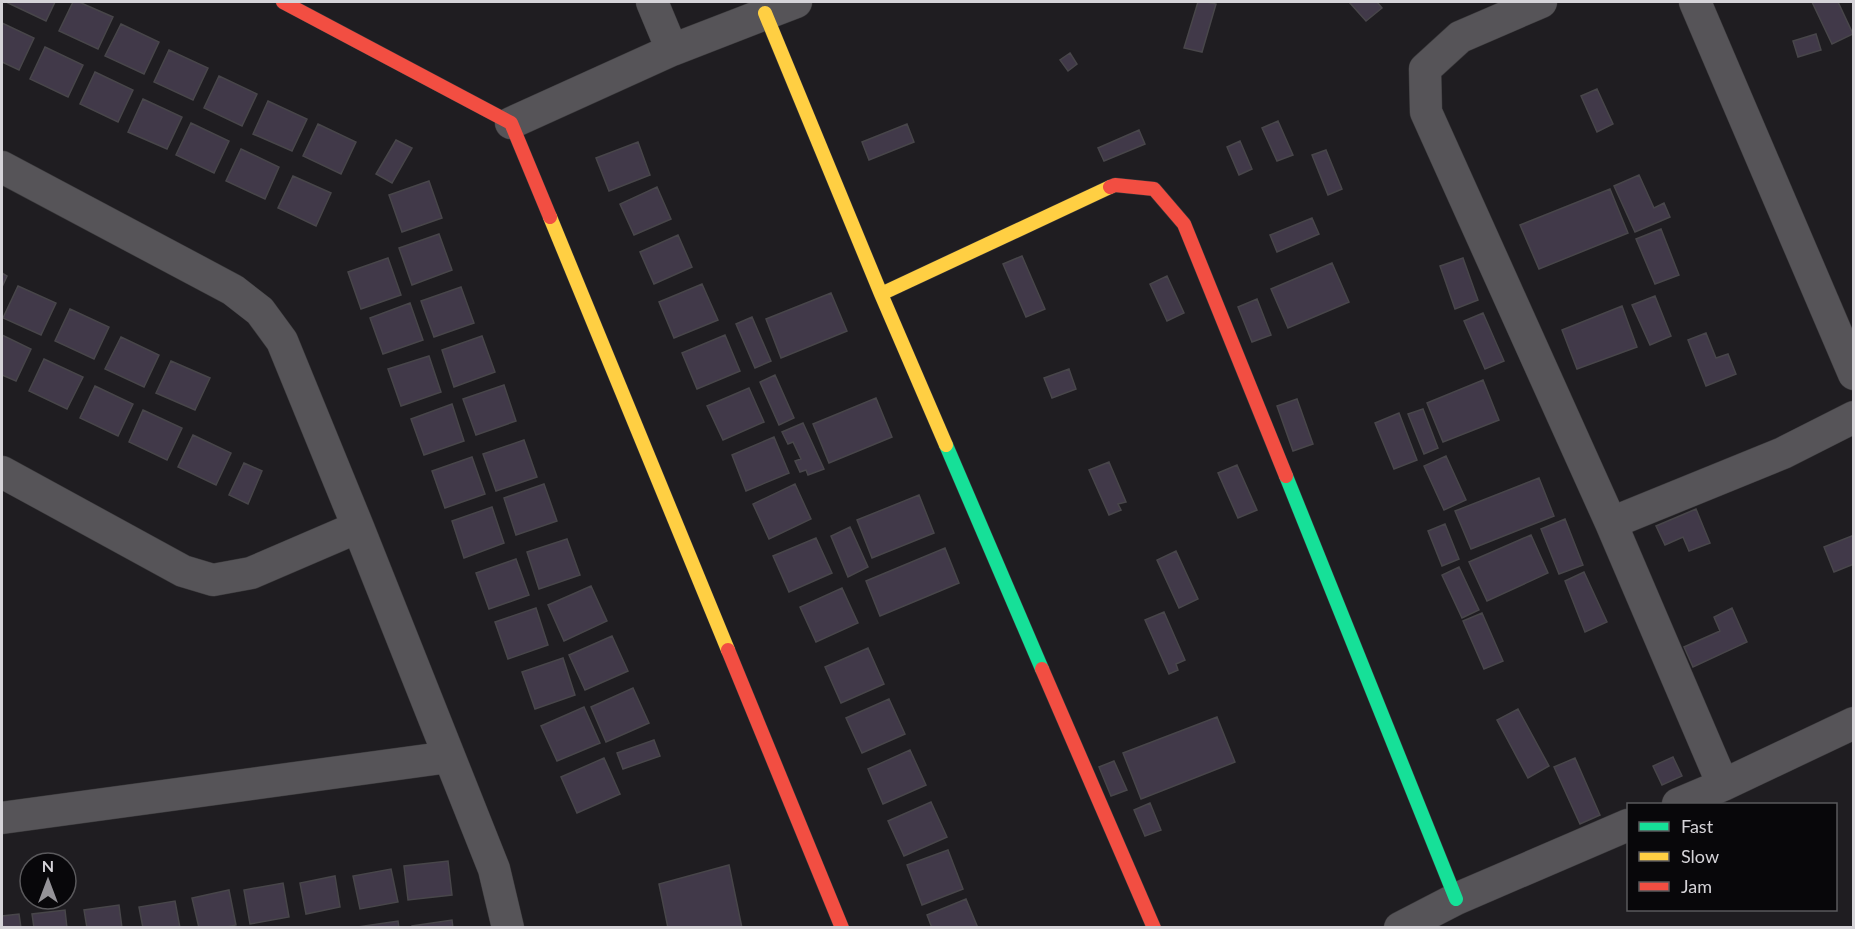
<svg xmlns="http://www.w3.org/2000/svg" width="1855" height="929" viewBox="0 0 1855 929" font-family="Lato,sans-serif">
<rect width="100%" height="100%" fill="#1f1d21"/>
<path fill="#413949" stroke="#48464a" stroke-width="1.5" d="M9 2H55L46 21 8 3Z
M73 2H79L113 17 98 49 59 31Z
M1198 2H1206L1216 4 1202 52 1184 48Z
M1349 2H1377L1382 8 1366 21Z
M1812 2H1838L1853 34 1832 44Z
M2 23 34 38 19 70 2 62Z
M121 24 159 42 144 74 105 56Z
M1816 34 1821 50 1798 57 1793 41Z
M45 47 83 65 68 97 30 79Z
M169 50 208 68 193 100 154 82Z
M1070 53 1077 64 1068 71 1060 60Z
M95 72 133 90 118 122 80 104Z
M219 76 257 94 242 126 204 108Z
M1597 89 1613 124 1597 132 1581 96Z
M143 99 182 117 167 149 128 132Z
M268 101 307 119 292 151 253 134Z
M1278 121 1293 155 1277 161 1262 128Z
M191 123 229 141 214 173 176 155Z
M318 124 356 142 341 174 303 156Z
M907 124 914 142 869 160 862 142Z
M1139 130 1145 144 1104 161 1098 148Z
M396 140 412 148 392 183 376 174Z
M1240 141 1252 169 1239 175 1227 147Z
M638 142 650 175 609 191 596 158Z
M241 149 279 167 265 199 226 181Z
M1326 150 1342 189 1328 195 1312 155Z
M1639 175 1654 208 1664 203 1670 217 1635 232 1614 186Z
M293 176 331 193 316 226 278 208Z
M429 181 442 218 402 232 389 195Z
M657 187 671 219 634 235 620 204Z
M1610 189 1628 233 1539 269 1520 225Z
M1312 218 1319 234 1277 252 1270 235Z
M1661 229 1679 275 1655 284 1636 239Z
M439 234 452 270 412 285 399 248Z
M678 235 692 267 654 284 640 252Z
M1022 256 1045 309 1026 317 1003 264Z
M388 258 401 295 361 309 348 272Z
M1463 258 1478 300 1455 309 1440 266Z
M1332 263 1349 302 1288 328 1271 289Z
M2 273 7 276 2 287Z
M1167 276 1184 313 1167 321 1150 284Z
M702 284 718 320 674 338 659 302Z
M18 286 56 303 41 335 3 318Z
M461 287 474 323 434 337 421 301Z
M831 293 847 331 781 358 766 319Z
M1655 296 1671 336 1650 345 1632 305Z
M1257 299 1271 335 1252 342 1238 307Z
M410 303 423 340 383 354 370 318Z
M1622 306 1637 347 1577 369 1562 330Z
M70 309 109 327 94 359 55 341Z
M1483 313 1504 361 1485 369 1464 321Z
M752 317 771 361 755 368 736 324Z
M1706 333 1716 358 1728 354 1736 374 1706 386 1688 340Z
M2 335 31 349 16 381 2 375Z
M725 335 740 371 697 389 682 353Z
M482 336 495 372 454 387 442 350Z
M121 337 159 355 144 387 105 369Z
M429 356 441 392 401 406 388 369Z
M44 359 83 377 67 409 29 391Z
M171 361 210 378 195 410 156 393Z
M1069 369 1076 389 1052 398 1044 378Z
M775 375 794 418 779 425 760 382Z
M1483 380 1499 420 1443 442 1427 403Z
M504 385 516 421 476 435 463 399Z
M95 386 133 404 118 436 80 418Z
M749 388 764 422 723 440 707 406Z
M876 398 892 437 829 463 813 424Z
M1297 399 1313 444 1293 451 1277 406Z
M452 404 464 441 424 455 411 419Z
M1423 409 1438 448 1424 454 1408 414Z
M143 410 182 428 167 460 129 442Z
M1399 413 1417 460 1394 469 1375 423Z
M803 423 824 469 808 475 806 470 800 472 795 461 801 459 793 442 788 444 782 432Z
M193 435 231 453 216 485 178 467Z
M774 437 789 473 746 491 732 455Z
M524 440 537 477 496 491 483 454Z
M1446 456 1466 500 1444 510 1424 466Z
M472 457 485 494 445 508 432 471Z
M1109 462 1126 502 1118 504 1121 510 1109 515 1089 470Z
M244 463 262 471 248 504 229 495Z
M1237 465 1257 510 1238 518 1218 473Z
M1539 478 1554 516 1471 549 1455 511Z
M544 484 557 521 516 535 504 498Z
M795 484 811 519 769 539 753 504Z
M919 495 934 533 872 558 857 520Z
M492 507 504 543 464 558 452 521Z
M1696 509 1710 543 1689 551 1683 537 1665 545 1656 526Z
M1565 519 1583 565 1559 574 1541 529Z
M1445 524 1459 559 1442 566 1428 531Z
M850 527 868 567 848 577 831 536Z
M1531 535 1548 573 1487 601 1469 562Z
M1854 535V564L1834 572 1824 547Z
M816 538 832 573 789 592 773 556Z
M567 539 580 575 539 589 527 552Z
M945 548 959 583 880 616 866 581Z
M1176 551 1198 599 1179 608 1157 560Z
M516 559 529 595 489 609 476 573Z
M1459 567 1479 610 1462 618 1442 575Z
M1584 572 1607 622 1585 632 1565 581Z
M591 586 607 621 564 641 548 605Z
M842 588 858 623 816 642 800 607Z
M536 608 548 645 508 659 495 622Z
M1732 608 1747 642 1693 667 1684 647 1720 631 1714 617Z
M1164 612 1185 660 1176 664 1178 670 1169 674 1145 620Z
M1482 613 1503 661 1484 669 1463 621Z
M612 636 628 671 585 690 569 655Z
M868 648 884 684 841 703 825 667Z
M563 658 575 695 535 709 522 672Z
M633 688 649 723 606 742 591 707Z
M889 699 905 734 862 753 846 718Z
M584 707 600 743 557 761 541 726Z
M1518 709 1549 766 1528 778 1497 720Z
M1217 717 1235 762 1141 799 1123 753Z
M654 740 660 756 623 769 617 753Z
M910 750 926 785 883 804 868 769Z
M1673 757 1682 776 1662 785 1653 766Z
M604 758 620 794 577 813 561 777Z
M1575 758 1600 815 1580 824 1554 767Z
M1114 761 1127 790 1111 796 1099 767Z
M931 802 947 837 904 856 888 821Z
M1150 803 1161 830 1145 836 1134 810Z
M948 850 963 889 922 905 907 865Z
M448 861 452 895 408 900 404 866Z
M729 865 742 928H668L659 884Z
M391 869 398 902 360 909 353 876Z
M335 876 340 907 306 914 300 883Z
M283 883 289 917 250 924 244 890Z
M229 890 236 925 222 928H199L192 898Z
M966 899 978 928H932L927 915Z
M175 901 180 928H143L139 907Z
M119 905 122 928H87L84 910Z
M65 910 67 928H34L32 914Z
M19 914 21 928H2V916Z
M452 920 453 928H412V926Z
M398 921 399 928H358V927Z"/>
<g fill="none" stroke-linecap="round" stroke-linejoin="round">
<defs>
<path id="street" d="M652 2 672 50
M1541 2 1460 37 1425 69 1426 112 1611 523 1723 785
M1695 2 1854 374
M511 123 672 50 796 2
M2 167 233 290 260 311 282 341 358 527 494 869 508 928
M2 472 183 571 213 580 251 573 358 527
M1611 523 1783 453 1854 417
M1678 804 1723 785 1854 723
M2 818 449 757
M1400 928 1456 899 1628 825"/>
<path id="fast" d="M946 445 1042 669
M1286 476 1456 899"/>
<path id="slow" d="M765 13 881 294 946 445
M550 217 728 650
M881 294 1110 187"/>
<path id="jam" d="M283 2 511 123 550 217
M1110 187 1115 185 1154 189 1184 224 1286 476
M728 650 842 928
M1042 669 1154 928"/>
</defs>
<use href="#street" stroke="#3a393b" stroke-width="33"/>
<use href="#fast" stroke="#3a393b" stroke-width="15"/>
<use href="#slow" stroke="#3a393b" stroke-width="15"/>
<use href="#jam" stroke="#3a393b" stroke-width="15"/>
<use href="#street" stroke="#565458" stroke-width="32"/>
<use href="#fast" stroke="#16e098" stroke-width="14"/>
<use href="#slow" stroke="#ffcf43" stroke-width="14"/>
<use href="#jam" stroke="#f24e42" stroke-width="14"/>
</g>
<rect width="1855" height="929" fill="none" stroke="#d5d3d8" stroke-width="6"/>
<rect x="1627" y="803" width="210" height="108" fill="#08070a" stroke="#5a595c" stroke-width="1.5"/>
<rect x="1639" y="822" width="30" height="9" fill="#16e098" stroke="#5a595c" stroke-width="1.5"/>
<text x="1681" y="833" font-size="18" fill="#d5d3d8">Fast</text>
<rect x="1639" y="852" width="30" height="9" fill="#ffcf43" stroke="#5a595c" stroke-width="1.5"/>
<text x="1681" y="863" font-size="18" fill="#d5d3d8">Slow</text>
<rect x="1639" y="882" width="30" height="9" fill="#f24e42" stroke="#5a595c" stroke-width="1.5"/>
<text x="1681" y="893" font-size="18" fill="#d5d3d8">Jam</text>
<g transform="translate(48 881)"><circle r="28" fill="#08070a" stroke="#5a595c" stroke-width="1.5"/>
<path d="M0-4.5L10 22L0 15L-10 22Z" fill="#959398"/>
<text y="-9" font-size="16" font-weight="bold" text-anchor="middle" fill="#d5d3d8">N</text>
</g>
</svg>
